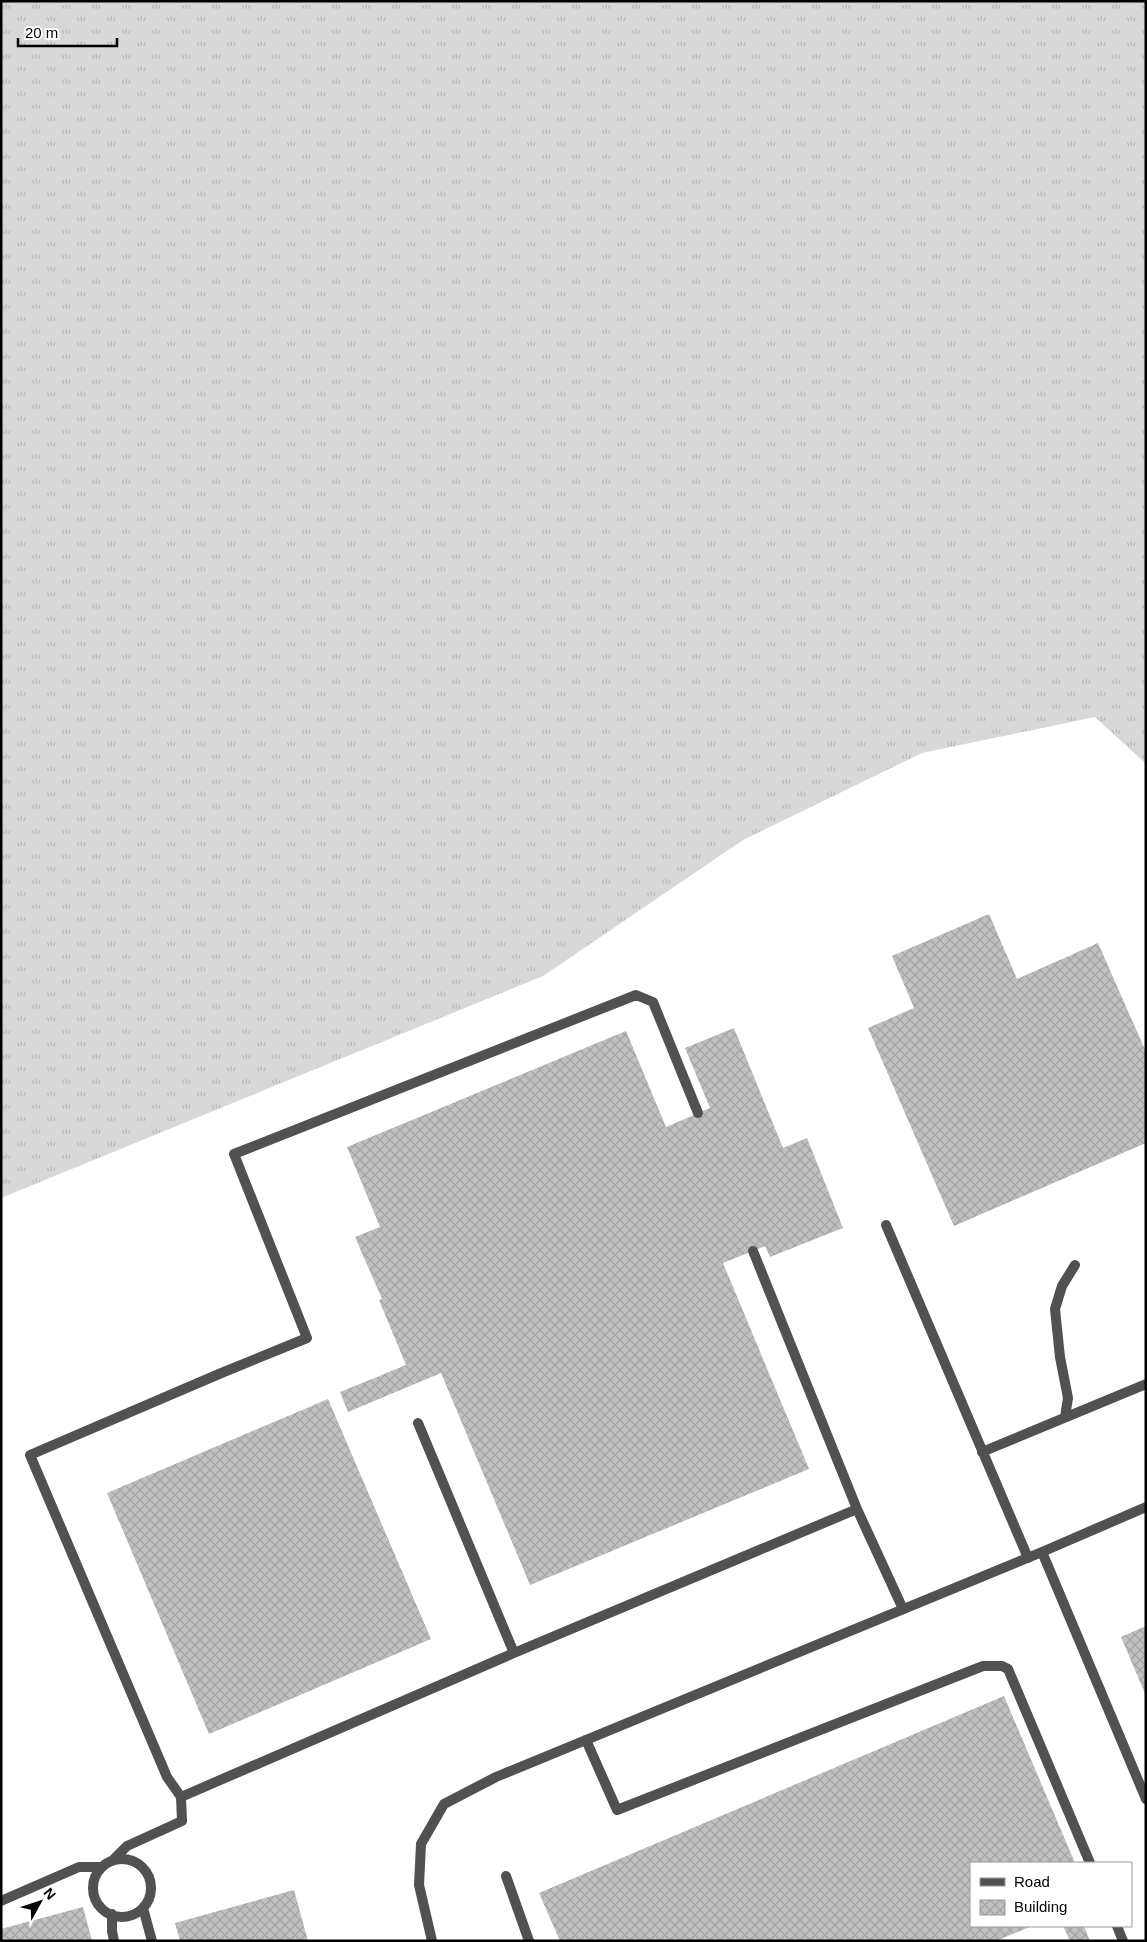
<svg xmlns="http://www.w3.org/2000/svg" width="1147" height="1942" viewBox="0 0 1147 1942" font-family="Helvetica,sans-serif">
<defs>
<pattern id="grass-tufts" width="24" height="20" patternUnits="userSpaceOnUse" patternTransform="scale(1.25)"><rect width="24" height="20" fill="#d8d8d8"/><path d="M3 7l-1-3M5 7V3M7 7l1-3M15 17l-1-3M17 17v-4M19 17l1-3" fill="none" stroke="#b8b8b8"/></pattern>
<pattern id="building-cross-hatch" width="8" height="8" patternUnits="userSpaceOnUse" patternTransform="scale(1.25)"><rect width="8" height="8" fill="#c0c0c0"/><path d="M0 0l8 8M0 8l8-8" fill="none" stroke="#a3a3a3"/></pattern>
</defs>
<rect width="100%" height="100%" fill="#fff"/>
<path fill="url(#grass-tufts)" d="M1 1H1146V764L1095 717 922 753 743 840 543 976 1 1198Z"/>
<path fill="url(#building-cross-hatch)" d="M989 914 1017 979 1098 943 1146 1052V1143L954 1226 868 1028 914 1008 892 956Z
M734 1028 783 1148 807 1138 843 1228 770 1257 765 1246 723 1263 809 1469 530 1585 441 1373 348 1412 340 1392 406 1365 379 1300 382 1299 355 1237 380 1227 347 1147 626 1031 666 1127 710 1108 685 1048Z
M328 1399 431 1639 209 1734 107 1493Z
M1146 1626V1696L1121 1637Z
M1004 1696 1075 1863H971V1926H1032L996 1941H560L539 1893Z
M294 1890 308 1941H180L175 1923Z
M83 1907 92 1941H1V1929Z
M1063 1926H1084L1090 1941H1070Z"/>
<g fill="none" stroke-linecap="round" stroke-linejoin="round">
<path stroke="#515151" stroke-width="10" d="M698 1113 653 1002 636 995 234 1154 307 1338 219 1374 30 1455 167 1777 181 1797 514 1653 857 1509 903 1609
M886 1225 1028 1558
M753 1251 857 1509
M1065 1417 1068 1398 1060 1357 1055 1309 1062 1286 1075 1265
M418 1423 514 1653
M982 1452 1146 1384
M1042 1552 1146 1799
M586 1740 617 1810 983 1666H1002L1008 1669 1090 1863
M93 1888a29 29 0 1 1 58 0a29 29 0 1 1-58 0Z
M113 1860 127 1846 182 1821 181 1797
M506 1876 529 1941
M1 1901 79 1867H102
M143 1908 152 1941
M112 1914V1931L114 1941
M1117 1926 1123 1941"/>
<path stroke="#515151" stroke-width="10" d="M432 1941 419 1885 421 1844 444 1804 496 1777 1042 1552 1146 1507"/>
</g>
<rect width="1147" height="1942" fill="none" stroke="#000000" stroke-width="5"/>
<rect x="970" y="1862" width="162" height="65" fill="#ffffff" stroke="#999999"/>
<rect x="980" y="1878" width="25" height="8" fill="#515151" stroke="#999999"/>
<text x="1014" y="1887" font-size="15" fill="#000000">Road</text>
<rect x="980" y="1900" width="25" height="15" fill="url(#building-cross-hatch)" stroke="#999999"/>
<text x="1014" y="1912" font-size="15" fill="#000000">Building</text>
<g transform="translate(40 1902) rotate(50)" stroke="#ffffff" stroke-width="4" paint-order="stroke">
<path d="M0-4L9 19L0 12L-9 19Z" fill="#000000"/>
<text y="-8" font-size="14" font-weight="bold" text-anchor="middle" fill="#000000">N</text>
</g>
<path d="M18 38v8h99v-8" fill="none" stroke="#000000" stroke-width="2.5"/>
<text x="25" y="38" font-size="15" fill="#000000" stroke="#ffffff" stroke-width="4" paint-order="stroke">20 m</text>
</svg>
